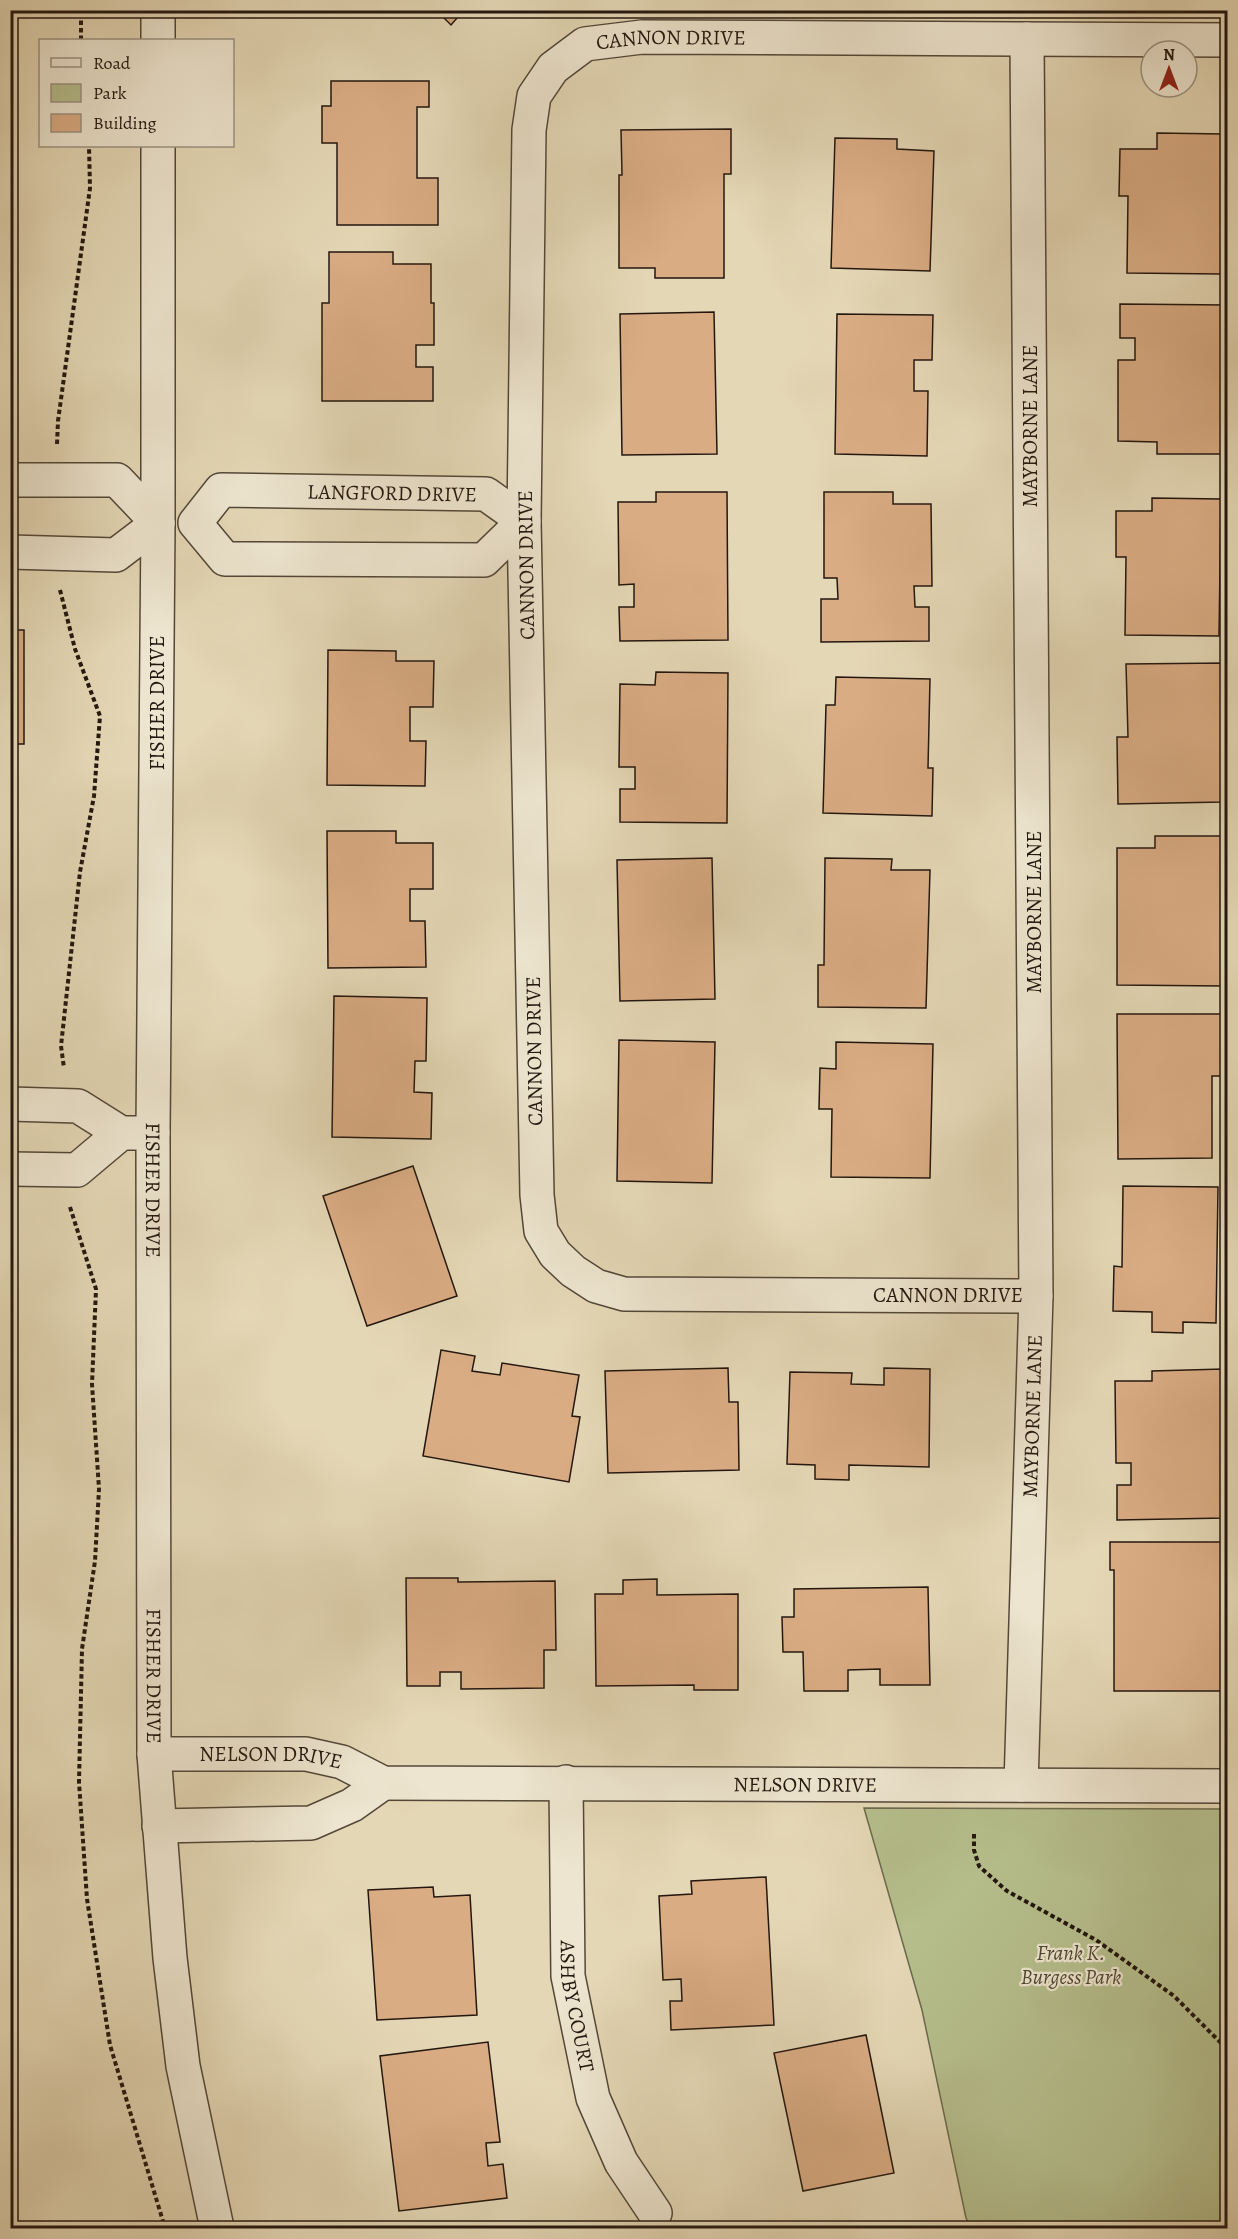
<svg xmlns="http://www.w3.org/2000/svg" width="1238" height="2239" viewBox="0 0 1238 2239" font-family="Alegreya,serif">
<rect width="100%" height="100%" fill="#e4d7b5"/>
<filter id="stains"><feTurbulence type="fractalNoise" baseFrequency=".00333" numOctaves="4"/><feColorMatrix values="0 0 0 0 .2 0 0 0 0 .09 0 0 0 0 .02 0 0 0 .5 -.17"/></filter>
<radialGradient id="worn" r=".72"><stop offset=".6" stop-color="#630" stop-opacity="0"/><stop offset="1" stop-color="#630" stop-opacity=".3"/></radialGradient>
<path fill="#b5be8c" stroke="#6c6a4e" stroke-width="1.5" d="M864 1808 1227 1809V2228H971L966 2218 922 2010Z"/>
<path fill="#daac84" stroke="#23170f" stroke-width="1.5" d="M436 10H464L451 25Z
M331 81H429V107H417V178H438V225H337V143H322V106H331Z
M731 129V174H724V278H655V268H619V175H622L621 130Z
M1157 133 1223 134 1221 274 1127 273 1128 196H1119L1120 149H1157Z
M835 138 897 139V149L934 151 930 271 831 268Z
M329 252H393V264H431V303H434V345H416V367H433V401H322V303H329Z
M1120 304 1228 305 1227 454H1157V442L1118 441V360H1135V338H1120Z
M714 312 717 454 622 455 620 314Z
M837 314 933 315 932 360H914V391H928L927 456 835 454Z
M656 492H727L728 640 620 641 619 607H634V584L619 585 618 502H656Z
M824 492H893V504H931L932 586H914L915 607H929V641L821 642V599H838L837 578H824Z
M1152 498 1221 499 1219 636 1125 635 1126 557H1116V511H1152Z
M10 630H24V744H10Z
M328 650 396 651V661H434L433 707H410V741H426L425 786 327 785Z
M1225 663 1226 732H1222L1223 802 1118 804 1117 737H1128L1126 664Z
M656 672 728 673 727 823 620 822V789H635V767H619L620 684 655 685Z
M836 677 930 679 928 768H933L932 816 823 813 826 705H835Z
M327 831H396V843H433V889H410V921H425L426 967 328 968Z
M1155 836H1225L1224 986 1117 985V848H1155Z
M712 858 715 999 620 1001 617 860Z
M825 858 892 859 891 870H930L926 1008 818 1007V965H824Z
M334 996 427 998 426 1061H415L414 1092 432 1093 431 1139 332 1137Z
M1117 1014H1223V1076H1212V1158L1118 1159Z
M619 1040 715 1042 712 1183 617 1181Z
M836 1042 933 1044 930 1178 831 1177 832 1109H819L820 1068 836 1069Z
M413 1166 457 1296 367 1326 323 1196Z
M1123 1186 1218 1187 1216 1323 1183 1322V1333L1152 1332V1312L1113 1311 1114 1266 1122 1267Z
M441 1350 475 1356 472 1371 500 1375 502 1363 579 1375 572 1416 580 1417 569 1482 423 1456Z
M728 1368 729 1402H738L739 1470 608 1473 605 1371Z
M884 1368 930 1369 929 1467 849 1465V1480L815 1479V1465L787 1464 790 1372 852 1373 851 1384 884 1385Z
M1223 1369 1225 1518 1117 1520V1485H1131V1463H1116L1115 1381H1152V1371Z
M1110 1542H1224V1691H1114V1570H1110Z
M406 1578H458V1582L555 1581 556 1650H544V1688L461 1689V1672H440V1686H407Z
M657 1579V1595L738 1594V1690H694V1685L596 1686 595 1594H623V1580Z
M928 1587 930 1685H880V1669L848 1670V1691H804L803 1652H783L782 1617H794V1589Z
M766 1877 774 2025 671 2030 670 2001H682L681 1979 663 1980 659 1896 692 1894 691 1881Z
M433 1887 434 1897 470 1895 477 2015 377 2020 368 1890Z
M866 2035 894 2173 803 2191 774 2053Z
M488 2042 500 2142 486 2143 488 2166 503 2164 507 2198 399 2211 380 2056Z"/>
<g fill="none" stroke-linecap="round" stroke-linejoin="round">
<defs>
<g id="minor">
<path d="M158 10V40"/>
<path id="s1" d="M158 146V523L153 1133 154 1754 170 1958 183 2066 217 2228"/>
<path d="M10 480H117L158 523"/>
<path d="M221 490 486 494 524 521 484 560 225 559 195 523Z"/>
<path d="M10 552 116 555 158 523"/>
<path d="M10 1104 78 1106 121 1133H153"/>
<path d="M10 1169 77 1170 121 1133"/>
<path id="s2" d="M1036 1296 624 1294 596 1286 573 1271 555 1254 541 1231 537 1195 524 521 529 130 534 96 553 68 585 44 642 37 1228 40"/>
<path id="s3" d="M154 1754H306L342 1762 383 1783 1228 1786"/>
<path id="s4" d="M566 1782 568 1976 593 2098 621 2162 655 2213"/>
<path id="s5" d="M1021 1785 1036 1296 1027 39"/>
<path d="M159 1826 311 1823 352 1805 383 1783"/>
</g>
</defs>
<use href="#minor" stroke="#534738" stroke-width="36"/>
<path stroke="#23170f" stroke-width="4" stroke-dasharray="4.5 3" stroke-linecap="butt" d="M81 40V10
M57 444 58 421 90 188 89 146
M60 590 75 649 100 716 94 796 80 872 61 1046 64 1068
M70 1207 96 1289 92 1384 99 1489 95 1561 82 1649 79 1782 87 1899 110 2045 165 2228
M974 1834V1850L979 1866 1007 1891 1096 1940 1174 1996 1228 2050"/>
<use href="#minor" stroke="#ede5cf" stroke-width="33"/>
</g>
<g text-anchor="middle" stroke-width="4.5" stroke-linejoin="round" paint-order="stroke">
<g font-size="21" fill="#23170f" stroke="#ede5cf">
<text dy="7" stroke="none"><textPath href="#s2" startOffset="1816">CANNON DRIVE</textPath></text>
<text transform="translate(1030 426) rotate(-90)" y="7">MAYBORNE LANE</text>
<text transform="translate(392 493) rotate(1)" y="7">LANGFORD DRIVE</text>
<text transform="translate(526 565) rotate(-91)" y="7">CANNON DRIVE</text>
<text transform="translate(157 703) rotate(-90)" y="7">FISHER DRIVE</text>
<text transform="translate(1034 912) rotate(-90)" y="7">MAYBORNE LANE</text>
<text transform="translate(534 1051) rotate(-91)" y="7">CANNON DRIVE</text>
<text dy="7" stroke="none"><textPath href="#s1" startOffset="1044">FISHER DRIVE</textPath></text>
<text x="948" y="1302">CANNON DRIVE</text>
<text dy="7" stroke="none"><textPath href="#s5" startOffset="369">MAYBORNE LANE</textPath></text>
<text dy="7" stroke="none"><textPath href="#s1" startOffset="1530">FISHER DRIVE</textPath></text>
<text dy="7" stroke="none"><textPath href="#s3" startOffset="117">NELSON DRIVE</textPath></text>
<text dy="7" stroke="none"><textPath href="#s3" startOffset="657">NELSON DRIVE</textPath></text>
<text dy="7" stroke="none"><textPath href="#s4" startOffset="225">ASHBY COURT</textPath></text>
</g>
<g font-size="21" font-style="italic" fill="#4f4934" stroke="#ede5cf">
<text x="1071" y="1960">Frank K.<tspan x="1071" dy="24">Burgess Park</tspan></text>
</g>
</g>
<rect width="1238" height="2239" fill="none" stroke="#e4d7b5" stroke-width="36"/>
<rect x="12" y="12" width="1214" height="2215" fill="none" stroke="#23170f" stroke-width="3"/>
<rect x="18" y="18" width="1202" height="2203" fill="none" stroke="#23170f" stroke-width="1.5"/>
<rect x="39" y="39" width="195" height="108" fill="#ede5cf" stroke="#9c9382" stroke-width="1.5"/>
<rect x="51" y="58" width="30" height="9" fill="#ede5cf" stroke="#9c9382" stroke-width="1.5"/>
<text x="93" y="69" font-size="18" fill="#23170f">Road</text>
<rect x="51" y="84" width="30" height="18" fill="#b5be8c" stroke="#9c9382" stroke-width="1.5"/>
<text x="93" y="99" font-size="18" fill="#23170f">Park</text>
<rect x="51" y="114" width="30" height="18" fill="#daac84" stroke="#9c9382" stroke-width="1.5"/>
<text x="93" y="129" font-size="18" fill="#23170f">Building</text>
<g transform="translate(1169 69)"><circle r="28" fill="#ede5cf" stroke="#9c9382" stroke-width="1.5"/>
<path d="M0-4.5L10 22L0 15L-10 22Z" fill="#8f2418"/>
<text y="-9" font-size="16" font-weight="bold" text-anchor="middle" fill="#23170f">N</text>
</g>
<rect width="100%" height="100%" filter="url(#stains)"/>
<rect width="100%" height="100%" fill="url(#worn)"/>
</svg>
